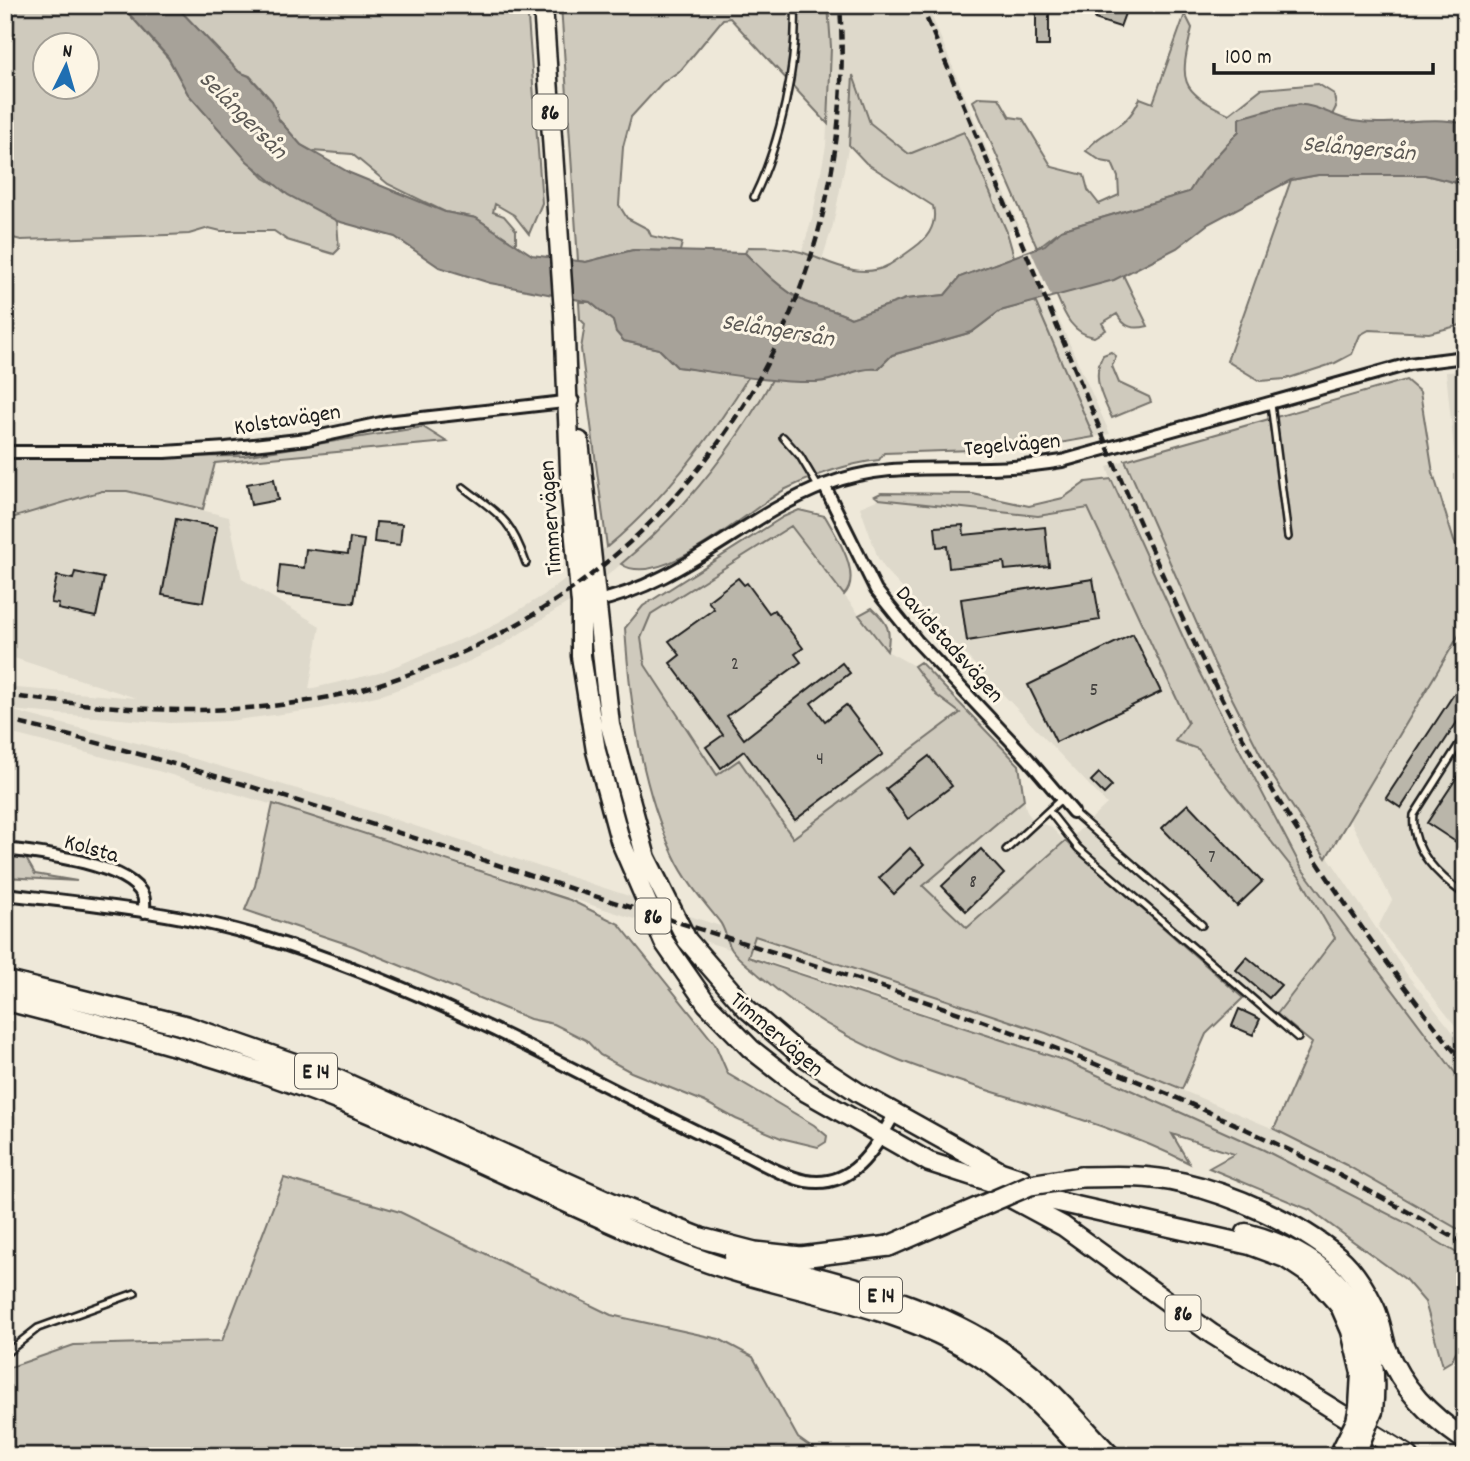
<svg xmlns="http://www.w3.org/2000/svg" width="1470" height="1461" viewBox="0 0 1470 1461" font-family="Dekko,sans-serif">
<rect width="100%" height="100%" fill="#eee8d9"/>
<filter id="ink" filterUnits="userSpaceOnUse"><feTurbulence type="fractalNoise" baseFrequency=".0143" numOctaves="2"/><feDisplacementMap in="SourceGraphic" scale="14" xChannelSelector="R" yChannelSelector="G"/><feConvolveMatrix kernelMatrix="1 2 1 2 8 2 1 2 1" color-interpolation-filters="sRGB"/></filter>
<g filter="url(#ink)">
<path fill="#ded9cb" d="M828 5H927L1019 227 1007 232 964 132 909 154 870 123 853 77 848 149 833 225 813 288 778 367 745 424 695 491 629 558 594 586 499 647 455 668 385 694 319 709 229 721 170 723 9 710 164 750 345 803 1046 1033 1274 1129 1346 1165 1465 1233V1258L1410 1225 1264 1150 1066 1061 860 991 338 824 158 771 5 732V687L136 698 5 655V520L76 496 102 491H127L229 517 242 579 320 626 309 689 379 673 489 628 544 595 614 541 678 477 727 411 759 357 793 280 812 219 826 146 831 47Z
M1047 297 1063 329 1110 434 1094 437 1035 301Z
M1465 371V496L1456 470 1446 372Z
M1125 460 1194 617 1303 819 1408 976 1465 1047V1086L1302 869 1198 670 1111 479 1107 467Z
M879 499 1038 516 1088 508 1189 723 1175 741 1198 749 1301 879 1335 938 1277 1014 1072 837 1107 804 887 572 878 558 860 507Z
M791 526 887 651 914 666 936 695 960 713 792 839 739 760 717 775 645 665 641 638 651 614Z
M1465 625V1038L1378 927 1392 900 1350 820Z
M1024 800 1027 812 1035 822 1050 826 1065 841 967 928 922 886Z"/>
<path fill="#cfcabd" stroke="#76736c" stroke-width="2" fill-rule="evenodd" d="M5 5H121L168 58 188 94 264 178 337 221 339 249 334 254 287 240 274 231H221L209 228 189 234 167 235 21 240 5 236ZM46 46H88V88H46Z
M175 5H527L542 203 529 234 514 215 495 204 493 212 504 216 516 230V245L476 218 445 212 388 184 352 154 312 151 301 145 279 120 272 101 250 76 239 72Z
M561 5H828L831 47 828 124 730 18 723 19 681 70 662 83 631 117 623 147 619 205 627 218 648 229 651 236 682 243 680 251 633 250 586 262 578 261Z
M1185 14 1192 28C1180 80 1177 90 1229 114L1261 89 1318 84 1334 94 1336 107 1332 115 1299 104 1239 131 1201 173 1189 192 1061 230 1037 248 973 101 979 97 999 98 1010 117 1023 119 1052 167 1084 175 1088 190 1099 204 1119 195 1118 177 1112 163 1101 161 1086 151C1105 126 1126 132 1140 98L1153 103Z
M853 75 870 123 909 154 964 132 1007 232 1014 257 960 277 945 295 906 299 851 318C836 310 819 308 805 302 783 291 762 270 745 253L748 247C766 247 783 247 801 252 828 261 860 281 889 265 897 260 907 253 915 247 929 237 937 223 933 206L866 163 849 145Z
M1318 175H1425L1465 185V324L1429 333 1369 330 1360 335 1352 354 1335 363 1286 379 1260 381 1227 361 1291 180Z
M1123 275 1148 326C1133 330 1124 327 1117 314L1102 323 1106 330 1094 337C1071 333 1064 313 1056 294Z
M1035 301 1094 437 1031 448 884 453 879 460C845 464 817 474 786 489 749 509 661 591 621 564 682 513 734 448 773 378L845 376 861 367 878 369 892 355 972 332 1000 311Z
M579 302H590L613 321 616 332 624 341 659 349 677 367 749 376C710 439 664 500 607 547L581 349 585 324 580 319Z
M1111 352 1116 356 1112 366 1119 383 1149 397 1151 402 1112 418C1102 398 1091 376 1103 355Z
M1406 380 1420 392 1433 473 1454 541 1465 560V625L1326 858 1268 769 1214 663 1125 460Z
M423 427 447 442 215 463 203 509 127 491H102L5 520V459L243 456Z
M1111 479 1198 670 1302 869 1465 1086V1233L1346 1165 1274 1129 1312 1043 1277 1014 1335 938 1301 879 1198 749 1175 741 1188 723 1088 508 1038 516 879 499 875 496 881 493 973 494 1029 506 1063 498 1086 482Z
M799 510 825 516C836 536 863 575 844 595L791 526 651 614 641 638 645 665 717 775 739 760 793 838 960 713 936 695 914 666 920 662 1019 765 1024 800 923 886 967 928 1065 841 1243 998 1206 1034 1182 1089 1046 1033 755 936 748 957 1066 1061 1264 1150 1410 1225 1465 1258V1346L1458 1348 1451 1361 1443 1366 1425 1302 1405 1279 1310 1210 1209 1168 1234 1154 1172 1134 1189 1163C1100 1117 993 1097 899 1060 846 1039 802 1012 759 975 750 967 739 960 732 950 726 941 726 929 719 921 703 901 685 880 674 856 641 787 630 704 625 628L643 606 783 517Z
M872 608C887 622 892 630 887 651L859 615Z
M273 804 570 900 619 924 715 1044 728 1074 814 1125 827 1136 826 1142 818 1147 781 1138 736 1119 705 1102 631 1072 600 1055 586 1040 554 1024 530 1019 353 946 245 910 255 886Z
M5 844 20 848 35 874 77 881 5 877Z
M284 1178 400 1212 611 1315 719 1339 753 1357 798 1438 823 1456H5V1369L74 1345 222 1341Z"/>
<path fill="#a7a299" stroke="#6f6c67" stroke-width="2" d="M121 5H175L239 72 249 76 272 101 279 120 301 145 350 173 445 212 476 218 532 255 586 262 633 250 745 253C762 270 783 291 805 302 819 308 836 310 851 318L906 299 945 295 960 277 1045 245 1061 230 1189 192 1201 173 1239 131V118C1257 114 1277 106 1296 105 1315 103 1335 118 1353 121 1391 128 1429 114 1465 124V185L1425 175H1318L1291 180 1208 224 1177 248 1114 280 1000 311 972 332 892 355 878 369C855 367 840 381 817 382 771 383 722 373 677 367L659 349 624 341 616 332 613 321 590 302 490 283 439 267 395 237 337 221 288 195 247 161 188 94 168 57Z"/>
<path fill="#eee8d9" d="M1031 251 1051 296 1044 298 1024 253Z"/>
<path fill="#bab6aa" stroke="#1c1c1c" stroke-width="2" d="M1100 5H1128L1120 27 1095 19Z
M1036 13H1049V46H1036Z
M274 479 278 500 251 505 247 484Z
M176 519 217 527 203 602 162 595Z
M376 522 402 524 400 545 374 542Z
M963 525 964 535 1045 527 1049 566 1005 570 1004 562 949 568 947 546 937 547 935 527Z
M350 538 364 540 354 603 277 594 280 565 304 568 306 549 348 554Z
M75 572 104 578 96 617 58 609 59 604 51 603 57 576 73 579Z
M738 578 744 585 747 583 769 613 774 610 803 648 795 654 801 662 727 716 744 739 842 663 850 673 811 703 825 721 846 705 883 754 795 820 744 751 721 768 706 747 723 735 670 663 680 655 669 641 714 609 708 601Z
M1093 579 1100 620 967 641 961 599Z
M1133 634 1161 692 1056 742 1028 685Z
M1465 677V710L1401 808 1386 798Z
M929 756 952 786 908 819 886 789Z
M1465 765V848L1427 823Z
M1099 773 1112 786 1104 794 1091 781Z
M1188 804 1262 882 1237 906 1162 828Z
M910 848 925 864 894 894 879 878Z
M981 849 1004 874 966 911 942 886Z
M1247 957 1281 985 1269 998 1236 970Z
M1239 1009 1260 1019 1253 1035 1232 1026Z"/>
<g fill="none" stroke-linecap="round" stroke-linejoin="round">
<defs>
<path id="service" d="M754 197C780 145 798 63 795 5
M1271 404 1288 537
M783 437 800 456 819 488
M463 487C499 515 510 517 526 563
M1465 735 1414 815C1410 850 1439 876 1465 895
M1049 811 1078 848 1298 1038
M1073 812 1202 925
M1006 850 1061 799
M5 1354 38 1328 135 1293"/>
<path id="minor" d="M5 452H165L226 448 307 439 386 422 573 401
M824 485 876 590 917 641 1028 759 1073 812
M593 602C680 585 744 516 825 485 877 464 932 469 988 468 1013 468 1037 465 1062 461L1409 364 1465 357
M5 849C37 853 129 863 143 896 145 900 144 908 144 912
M5 894C90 904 179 912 261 937 348 963 434 1000 515 1040 588 1076 660 1115 733 1149 756 1159 781 1176 806 1181 854 1189 875 1148 895 1113"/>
<path id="primary" d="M543 5 564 313 571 496 581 604V656L596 751 620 840 664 942 707 1004 751 1049 806 1092 929 1162 1045 1199 1250 1245 1285 1258 1315 1278 1340 1306 1351 1331 1361 1373 1359 1407
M579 441 610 725 646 858 687 940 747 1009 797 1052 859 1093 1001 1172 1022 1179
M1007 1196 1063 1226 1212 1334 1409 1456
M1246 1233C1337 1257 1383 1315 1373 1411
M734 1256C836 1283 947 1302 1029 1372 1059 1397 1084 1428 1111 1456"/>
<path id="trunk" d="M5 981 186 1026 327 1075 612 1203 701 1238 755 1252 801 1257 889 1246
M5 1000C121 1030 236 1059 348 1104 460 1150 568 1206 680 1252 778 1292 888 1298 978 1355 1021 1382 1054 1419 1088 1456
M1081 1177C1115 1176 1149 1175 1183 1183 1232 1194 1298 1223 1337 1256 1353 1269 1365 1289 1374 1307 1380 1319 1382 1335 1386 1348 1402 1389 1429 1415 1465 1440"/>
</defs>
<use href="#service" stroke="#1c1c1c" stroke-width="10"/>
<use href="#minor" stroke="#1c1c1c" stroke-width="16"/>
<use href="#primary" stroke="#1c1c1c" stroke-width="23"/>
<use href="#trunk" stroke="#1c1c1c" stroke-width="24"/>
<use href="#service" stroke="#fcf5e5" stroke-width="5"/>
<use href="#minor" stroke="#fcf5e5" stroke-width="10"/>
<use href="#primary" stroke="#fcf5e5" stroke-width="18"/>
<use href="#trunk" stroke="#fcf5e5" stroke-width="19"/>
<path stroke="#1c1c1c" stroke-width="4.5" stroke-dasharray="10 5" stroke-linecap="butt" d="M921 5C977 136 1032 267 1087 398 1138 520 1189 643 1254 758 1315 867 1388 967 1465 1065
M5 695C131 712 260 722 383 683 681 589 861 313 840 5
M5 720C208 767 405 836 604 899 770 952 938 1000 1100 1066 1226 1116 1347 1176 1465 1244"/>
<defs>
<path id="primary-bridge" d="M1340 1453 1356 1421 1359 1407
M1355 1456 1373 1411"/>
<path id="trunk-bridge" d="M889 1246 1030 1185 1081 1177"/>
</defs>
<use href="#primary-bridge" stroke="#1c1c1c" stroke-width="23" stroke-linecap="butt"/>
<use href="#trunk-bridge" stroke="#1c1c1c" stroke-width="24" stroke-linecap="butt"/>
<use href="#primary-bridge" stroke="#fcf5e5" stroke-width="18"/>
<use href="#trunk-bridge" stroke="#fcf5e5" stroke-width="19"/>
</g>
</g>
<g text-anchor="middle" stroke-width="6" stroke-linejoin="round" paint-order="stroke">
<g font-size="19" fill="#444240">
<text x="735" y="669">2</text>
<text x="1094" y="695">5</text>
<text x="820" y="764">4</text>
<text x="1212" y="862">7</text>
<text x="973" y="887">8</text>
</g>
<g fill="#fcf5e5" stroke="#5f5d58" stroke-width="2">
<rect x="532.5" y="94.5" width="35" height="35" rx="5"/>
<rect x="635.5" y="898.5" width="35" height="35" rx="5"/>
<rect x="295" y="1053.5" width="42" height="35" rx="5"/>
<rect x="860" y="1277.5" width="42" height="35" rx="5"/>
<rect x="1165.5" y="1295.5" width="35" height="35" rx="5"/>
</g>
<g font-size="21" font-weight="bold" fill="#1c1c1c">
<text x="550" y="119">86</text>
<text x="653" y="923">86</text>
<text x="316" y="1078">E 14</text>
<text x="881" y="1302">E 14</text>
<text x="1183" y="1320">86</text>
</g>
<g font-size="23" fill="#1c1c1c" stroke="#fcf5e5">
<text transform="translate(287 418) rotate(-9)" y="8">Kolstavägen</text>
<text transform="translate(1012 443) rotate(-5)" y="8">Tegelvägen</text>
<text transform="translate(549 518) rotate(-94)" y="8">Timmervägen</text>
<text transform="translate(951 643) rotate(48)" y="8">Davidstadsvägen</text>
<text transform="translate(92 847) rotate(16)" y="8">Kolsta</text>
<text transform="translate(778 1033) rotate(41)" y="8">Timmervägen</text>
</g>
<g font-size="24" font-style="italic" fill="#5b5854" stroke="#fcf5e5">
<text transform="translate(244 114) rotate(45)" y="8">Selångersån</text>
<text transform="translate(1359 147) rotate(5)" y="8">Selångersån</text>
<text transform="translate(778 329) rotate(9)" y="8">Selångersån</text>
</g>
</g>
<rect width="1470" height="1461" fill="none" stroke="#fcf5e5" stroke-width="28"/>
<rect x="14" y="14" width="1442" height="1433" fill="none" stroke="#1c1c1c" stroke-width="2.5" filter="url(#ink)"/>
<g transform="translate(66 66) rotate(5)"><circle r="33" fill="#fcf5e5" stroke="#a29e95" stroke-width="2"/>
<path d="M0-5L12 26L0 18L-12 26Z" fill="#1f6fb2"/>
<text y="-10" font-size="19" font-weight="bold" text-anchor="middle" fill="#1c1c1c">N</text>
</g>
<path d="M1214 63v10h219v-10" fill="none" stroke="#1c1c1c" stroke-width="3.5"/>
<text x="1225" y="63" font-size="21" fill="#1c1c1c" stroke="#fcf5e5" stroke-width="5" paint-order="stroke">100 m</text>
</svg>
